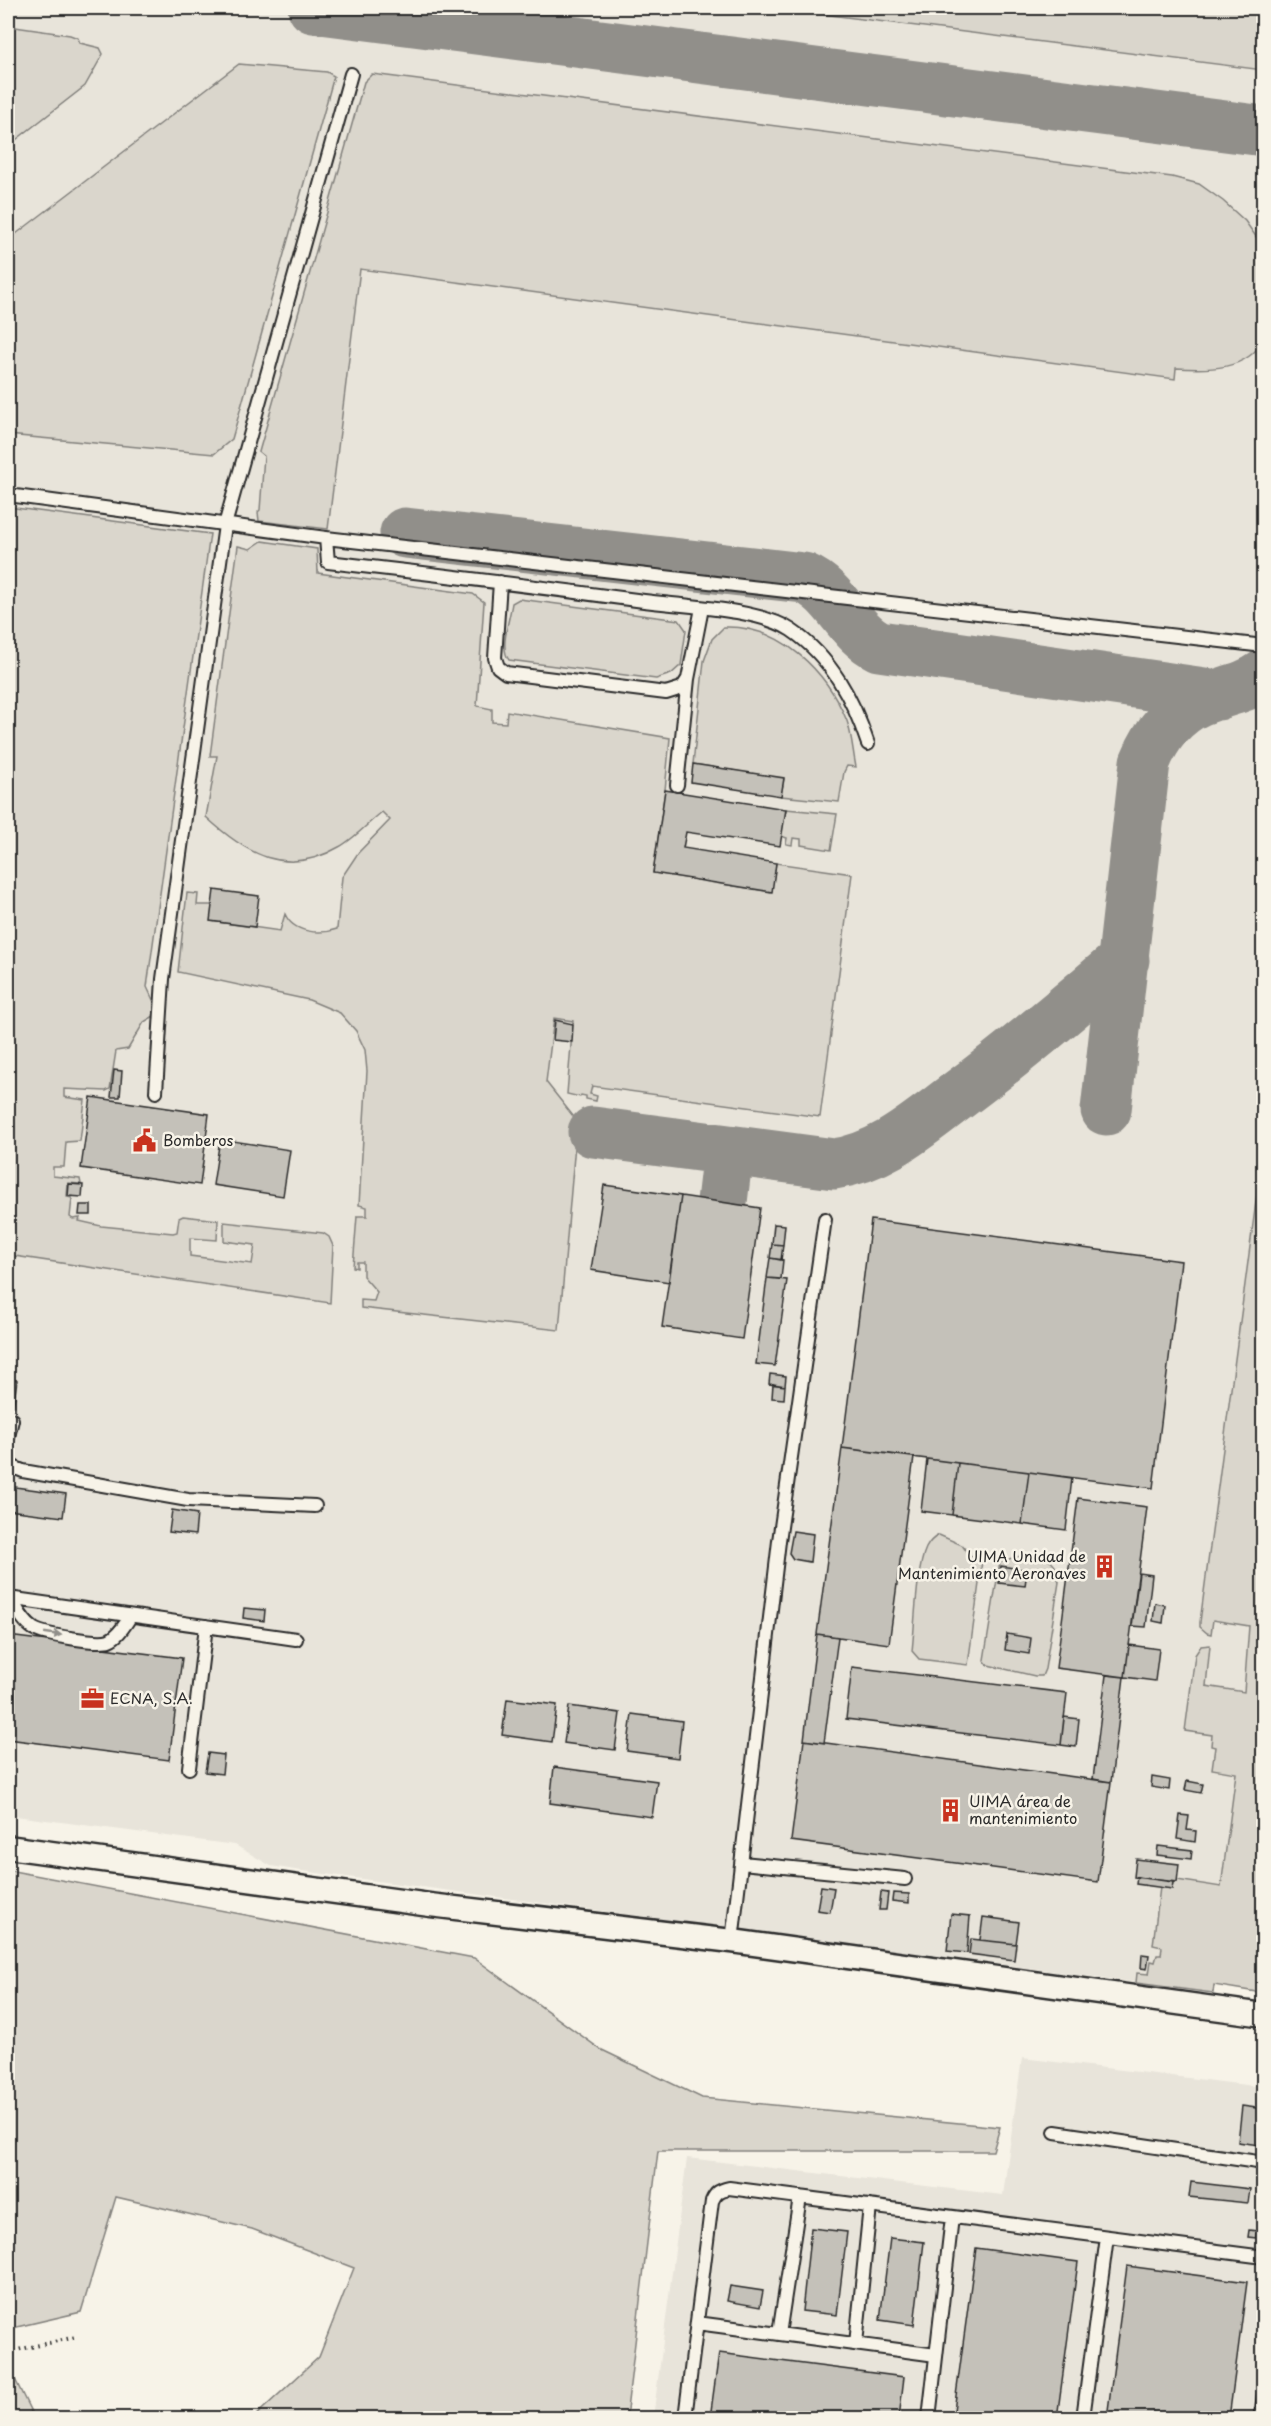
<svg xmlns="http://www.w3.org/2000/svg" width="1271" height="2426" viewBox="0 0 1271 2426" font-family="'Playpen Sans',sans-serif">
<rect width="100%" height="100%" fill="#f7f3e8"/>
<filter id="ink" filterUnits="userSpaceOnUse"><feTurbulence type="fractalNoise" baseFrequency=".0167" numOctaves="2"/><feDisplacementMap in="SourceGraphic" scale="12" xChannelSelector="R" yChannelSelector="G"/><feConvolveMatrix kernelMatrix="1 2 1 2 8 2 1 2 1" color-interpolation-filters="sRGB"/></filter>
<g filter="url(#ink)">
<path fill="#e8e4da" d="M8 8H1263V1993L1214 1985 1213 1993 295 1870 271 1866 235 1845 8 1815Z
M1022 2058 1263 2087V2418H653L687 2158 1003 2195Z"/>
<path fill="#dad6cc" stroke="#82807c" stroke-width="1.5" d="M775 8H1263V70Z
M8 26 70 35 78 38 80 43 100 48 103 54 85 86 8 146Z
M239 64 327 72 334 76 232 439 214 454 8 435V240Z
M372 74 1172 177 1199 184 1223 201 1245 221 1262 245 1263 340C1247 371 1207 370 1176 368L1175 379 360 269 328 529 259 521 258 512 260 510 264 456 259 452 364 82Z
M8 507 210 534 147 987 154 1002V1016L144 1022 128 1049 116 1051 110 1089 106 1091 64 1089V1097L85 1100 80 1141 66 1142 64 1167H53V1176L80 1179 81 1184 68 1183 67 1197 72 1198 70 1217 73 1219 80 1218 79 1221 101 1226 173 1233 177 1232 179 1218 183 1216 218 1220 217 1240 190 1238V1256L252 1264 255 1245 224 1241V1222L323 1233 329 1237 333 1246 330 1303 8 1255Z
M262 541 317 549 318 573 473 594 484 602 477 706 492 709V722L506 723 507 711 670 738 665 790 653 873 771 892 776 863 852 874 820 1117 592 1086 590 1094 597 1096 596 1101 586 1099V1096L581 1095 580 1097 567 1094 573 1021 554 1018 546 1082 577 1121 559 1330 361 1308V1300L374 1301 377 1292 363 1276V1262H357V1268L353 1267 357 1216H367V1207L359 1205 367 1071 365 1050 356 1031 340 1013 309 1000 178 972 187 893 198 894 197 905H212L211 921 280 931 285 914C293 933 320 935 337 929L342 877 358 853 390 820 382 812C368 823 354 839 339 847 286 878 246 854 206 817L217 756H210L238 546 250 549Z
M519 599 679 620 686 630 681 665 671 674 656 679 509 660C499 648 510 618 512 603Z
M724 627C782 625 827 672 847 721 852 735 853 753 856 767L847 766 844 772 839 802 781 796 784 779 693 764 704 661 712 639Z
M786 809 837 814 831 850 801 845V839L793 838 792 845 786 844 787 838 781 836Z
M1263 1149V1993L1214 1985 1213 1993 1136 1983 1137 1973 1149 1974 1151 1961 1155 1962 1157 1955H1161L1162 1947 1153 1945 1160 1887 1172 1889 1173 1882 1177 1880 1221 1887 1236 1773 1212 1769 1215 1747 1211 1746 1212 1735 1185 1731 1195 1655 1201 1646 1210 1645 1206 1686 1244 1692 1249 1626 1213 1620 1211 1634 1207 1633 1200 1627V1622Z
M939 1535 962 1545 969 1555 982 1561 968 1665 919 1659 912 1651C915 1626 916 1569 926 1548 929 1542 933 1538 939 1535Z
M1042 1555 1049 1559 1055 1566 1059 1582 1045 1669 1042 1676H1035L988 1665 984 1660 1000 1561 1021 1556Z
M8 1870 474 1958 600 2049 702 2098 1000 2127 993 2151H658L626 2418H250L254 2417 319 2357 354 2268 252 2229 116 2197 81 2312 8 2329Z
M12 2373 34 2418H8V2376Z"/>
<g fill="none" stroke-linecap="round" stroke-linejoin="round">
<path stroke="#918f8a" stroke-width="51" d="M313 8 1264 131
M405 533 804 578C837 592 848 631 879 646L1218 695
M1106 1110 1145 762C1156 735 1172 713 1199 701 1221 691 1244 690 1264 675
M593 1132 834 1164C883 1157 918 1125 957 1096 1015 1053 1069 1007 1124 960
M722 1202 728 1150"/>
</g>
<path fill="#c4c1b9" stroke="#2b2b2b" stroke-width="1.5" d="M693 764 784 778 781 796 691 782Z
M665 790 786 809 780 846 686 832 683 848 776 863 772 892 653 873Z
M214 890 259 896 255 927 210 921Z
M555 1020 573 1024 572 1042 553 1040Z
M114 1070 122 1071 120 1097H111Z
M91 1097 209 1114 200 1185 81 1168Z
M220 1139 290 1150 283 1196 213 1185Z
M69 1184 83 1185 82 1197 68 1196Z
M604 1185 681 1196 669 1282 591 1270Z
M681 1196 760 1208 742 1339 662 1327Z
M80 1205H91V1215H79Z
M871 1220 1181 1261 1153 1488 842 1448Z
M774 1224 785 1225 783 1245 772 1244Z
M772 1244 783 1245 781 1260 770 1258Z
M770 1258 783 1260 781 1279 767 1278Z
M767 1278 787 1280 775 1366 756 1364Z
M770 1374 786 1376 785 1386 769 1384Z
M8 1379 17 1380 13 1409H8Z
M773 1384 785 1386 784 1399 772 1398Z
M842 1448 914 1457 889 1644 817 1634Z
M927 1459 958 1463 952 1515 921 1511Z
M958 1463 1029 1472 1022 1524 952 1515Z
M1029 1472 1072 1478 1066 1530 1022 1524Z
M8 1486 66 1494 63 1517 8 1510Z
M1078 1498 1147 1507 1125 1677 1056 1668Z
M172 1510 197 1514 195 1535 169 1532Z
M793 1531 813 1534 810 1562 793 1559 789 1553Z
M1001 1566 1027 1570 1025 1586 999 1583Z
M1139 1573 1152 1575 1146 1627 1132 1626Z
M1155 1603 1165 1605 1163 1623 1153 1621Z
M244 1608 265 1610 264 1621 243 1618Z
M817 1634 838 1637 824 1743 804 1740Z
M1007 1634 1031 1638 1029 1654 1005 1650Z
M8 1636 182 1658 169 1760 8 1739Z
M1129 1645 1159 1649 1155 1681 1125 1677Z
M852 1667 1067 1693 1061 1745 846 1719Z
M1106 1675 1124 1677 1111 1782 1093 1779Z
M507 1699 557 1705 552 1742 502 1735Z
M569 1706 620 1713 615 1750 564 1743Z
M632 1714 682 1721 678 1758 627 1751Z
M1064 1717 1079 1719 1076 1747 1061 1745Z
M804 1740 1111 1782 1098 1882 791 1841Z
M208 1753 224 1755 222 1774 205 1772Z
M554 1767 657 1781 652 1817 550 1803Z
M1152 1777 1170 1780 1169 1790 1151 1787Z
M1187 1781 1203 1784 1201 1793 1185 1790Z
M1180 1815 1189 1816 1187 1830 1196 1831 1195 1842 1177 1839Z
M1158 1846 1192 1850 1191 1859 1157 1855Z
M1136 1859 1179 1864 1177 1882 1134 1877Z
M1137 1877 1173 1882 1172 1889 1136 1884Z
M821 1886 834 1888 830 1912 817 1910Z
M881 1892 888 1893 886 1910H879Z
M893 1893 909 1894V1903L892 1901Z
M951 1914 970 1916 967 1953 947 1951Z
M983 1917 1019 1922 1016 1944 980 1940Z
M971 1939 1016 1944 1014 1960 969 1954Z
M1142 1954 1149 1955 1147 1969 1141 1968Z
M1242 2106 1263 2109 1259 2145 1238 2142Z
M1191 2182 1250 2189 1248 2203 1189 2197Z
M811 2228 847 2232 837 2315 802 2311Z
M1249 2230 1257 2231 1256 2238 1248 2237Z
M890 2238 924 2242 914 2325 880 2320Z
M976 2248 1078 2262 1057 2418H953Z
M1127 2266 1247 2282 1229 2418H1107Z
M730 2286 763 2291 760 2307 727 2301Z
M719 2353 904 2377 899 2418H710Z"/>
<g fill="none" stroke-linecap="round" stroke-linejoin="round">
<defs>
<path id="lane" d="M8 495 326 538 1264 646
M326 538 328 562C434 574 539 587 644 601 683 606 760 609 791 630 831 657 853 699 868 744
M500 582 495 658 498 667 506 673 666 693 682 688 688 679
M677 785 688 679 702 608
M156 1092 163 979 225 525 351 74
M8 1437 12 1420
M8 1465 23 1471 188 1500 315 1506
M8 1598 296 1639
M11 1599C17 1609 23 1622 34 1629 44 1635 99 1644 109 1640 119 1636 125 1624 131 1616
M189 1768 206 1626
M742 1863 905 1879
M732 1941 779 1541 825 1219
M1055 2132 1264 2163
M697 2323 936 2355
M779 2334 800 2197
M856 2344 870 2206
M685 2418 712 2201C716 2192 720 2190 729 2188L1264 2257
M929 2418 952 2217
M1083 2418 1107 2237
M1261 2418 1264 2394"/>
<path id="street" d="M8 1847 430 1905 732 1941 1264 2015"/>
</defs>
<use href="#lane" stroke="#2b2b2b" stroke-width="16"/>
<use href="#street" stroke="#2b2b2b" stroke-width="27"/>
<path stroke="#2b2b2b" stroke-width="4" stroke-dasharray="1.5 4.5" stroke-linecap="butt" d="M8 2352 76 2337"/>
<use href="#lane" stroke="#f7f3e8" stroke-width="12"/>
<use href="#street" stroke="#f7f3e8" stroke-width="22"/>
</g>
<defs><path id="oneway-solid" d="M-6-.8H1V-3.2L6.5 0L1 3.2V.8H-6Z" transform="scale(1.5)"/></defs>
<use fill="#918f8a" href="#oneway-solid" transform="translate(53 1634) rotate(8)"/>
</g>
<defs>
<symbol id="civic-bare" viewBox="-9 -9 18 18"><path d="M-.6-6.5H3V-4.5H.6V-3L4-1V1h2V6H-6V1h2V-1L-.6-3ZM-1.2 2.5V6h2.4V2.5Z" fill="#c8321e" stroke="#f7f3e8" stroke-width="2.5" paint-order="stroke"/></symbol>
<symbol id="building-bare" viewBox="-9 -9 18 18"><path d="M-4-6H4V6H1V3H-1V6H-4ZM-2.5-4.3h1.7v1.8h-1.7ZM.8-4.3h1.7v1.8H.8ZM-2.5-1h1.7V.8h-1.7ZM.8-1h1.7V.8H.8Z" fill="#c8321e" stroke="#f7f3e8" stroke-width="2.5" paint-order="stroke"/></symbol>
<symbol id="office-bare" viewBox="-9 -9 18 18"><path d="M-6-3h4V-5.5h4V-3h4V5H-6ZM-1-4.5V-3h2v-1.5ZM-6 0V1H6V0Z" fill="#c8321e" stroke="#f7f3e8" stroke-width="2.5" paint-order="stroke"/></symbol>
</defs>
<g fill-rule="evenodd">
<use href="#civic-bare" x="128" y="1124" width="33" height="33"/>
<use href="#building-bare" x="1088" y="1550" width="33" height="33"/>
<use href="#office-bare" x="76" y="1682" width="33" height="33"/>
<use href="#building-bare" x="934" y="1794" width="33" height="33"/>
</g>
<g text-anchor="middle" stroke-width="5" stroke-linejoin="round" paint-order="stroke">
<g font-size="15" fill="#2b2b2b" stroke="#f7f3e8" text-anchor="start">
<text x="163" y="1146">Bomberos</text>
<text x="1086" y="1562" text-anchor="end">UIMA Unidad de<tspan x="1086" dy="17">Mantenimiento Aeronaves</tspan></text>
<text x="110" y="1704">ECNA, S.A.</text>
<text x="969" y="1807">UIMA área de<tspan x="969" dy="17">mantenimiento</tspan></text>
</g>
</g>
<rect width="1271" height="2426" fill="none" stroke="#f7f3e8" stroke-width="30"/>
<rect x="15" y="15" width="1241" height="2396" fill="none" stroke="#2b2b2b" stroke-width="2" filter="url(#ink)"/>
</svg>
